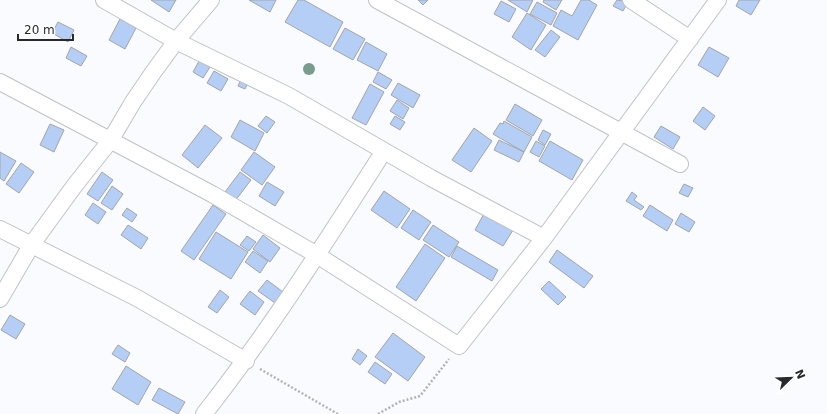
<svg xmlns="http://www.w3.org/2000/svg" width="827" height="414" viewBox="0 0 827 414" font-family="'DejaVu Sans',sans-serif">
<rect width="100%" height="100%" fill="#fafbfe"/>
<path fill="#b5cef5" stroke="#a2a5a9" d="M151 0H176L169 12Z
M249 0H276L270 12Z
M298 0H304L343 22 330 47 285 22Z
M418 0H428L423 5Z
M508 0H533L527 12Z
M544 0H562L556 10 543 2Z
M581 0H589L597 5 578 40 553 26 561 10 572 16Z
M617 0 628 2 623 11 613 6Z
M739 0H760L751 15 736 6Z
M501 1 516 9 509 22 494 14Z
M537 2 557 13 551 25 530 14Z
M527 13 546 25 531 50 512 37Z
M120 19 136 28 125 49 109 40Z
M58 22 74 30 68 42 52 33Z
M345 28 365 39 353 60 333 49Z
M551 30 560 37 545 57 535 50Z
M366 42 387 54 378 71 357 60Z
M71 47 87 56 81 66 66 58Z
M709 47 729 58 718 77 698 65Z
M199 61 210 67 203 78 193 72Z
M214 71 228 79 221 91 207 83Z
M378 72 392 80 386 89 373 82Z
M242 77 249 81 245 89 238 86Z
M398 83 420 95 413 108 391 95Z
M370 84 384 92 366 125 352 118Z
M397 100 409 108 403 119 390 111Z
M515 104 542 120 533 136 506 120Z
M703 107 715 116 705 130 693 121Z
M266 116 275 122 267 133 258 126Z
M395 116 405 122 400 130 390 124Z
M240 120 264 133 255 151 231 137Z
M504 121 532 137 524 152 493 134 500 123 503 124Z
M50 124 64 130 54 152 40 145Z
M205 125 222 138 198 168 182 155Z
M661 126 680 137 673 149 654 137Z
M474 128 492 141 471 172 452 160Z
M543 130 551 134 545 145 538 140Z
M499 140 524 152 519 162 494 150Z
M536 141 545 146 539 157 530 152Z
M550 141 583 160 572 180 539 161Z
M0 152 16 161 4 181 0 178Z
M254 152 275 167 262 185 241 170Z
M21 163 34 172 19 193 6 184Z
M102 172 113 180 98 201 87 194Z
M240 172 251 180 235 201 225 192Z
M267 182 284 192 275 206 259 196Z
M684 184 693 188 688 197 679 193Z
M112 186 123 194 112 210 101 203Z
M384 191 410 209 397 228 371 210Z
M632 192 637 196 634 200 644 207 641 210 626 201Z
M93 203 106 212 98 224 85 215Z
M213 205 226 214 194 260 181 251Z
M650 205 673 220 667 231 643 216Z
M127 208 137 215 132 222 122 215Z
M413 210 431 222 419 240 401 228Z
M486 210 515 227 503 246 475 230Z
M681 213 695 222 689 232 675 224Z
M128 225 148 238 141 249 121 235Z
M433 225 459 242 449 257 423 240Z
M216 232 248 252 231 279 199 259Z
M263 235 280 248 270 262 253 249Z
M247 236 256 242 249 251 240 245Z
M425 244 445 258 416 301 396 287Z
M457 246 498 270 492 281 451 257Z
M557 250 593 276 584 288 549 262Z
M253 251 268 261 260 273 245 262Z
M267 280 283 292 275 303 258 291Z
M549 281 566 297 558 305 541 289Z
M220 290 229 297 217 313 208 307Z
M250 291 264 302 255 315 240 304Z
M10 315 25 324 16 339 1 330Z
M393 333 425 357 408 381 375 357Z
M118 345 130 353 125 362 112 354Z
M358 349 367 356 360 365 352 359Z
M375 362 392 374 385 384 368 372Z
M126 366 151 382 138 405 112 389Z
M159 388 185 402 178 414 152 400Z"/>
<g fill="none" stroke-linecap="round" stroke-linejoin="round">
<defs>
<path id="minor" d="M104 0 176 41 289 96 431 178 544 238
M377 0 680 164
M631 0 690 39
M0 82 212 194 317 255 459 346 544 238 718 0
M0 229 137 298 246 361
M0 299 32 244 75 185 110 141 133 102 152 74 176 41 211 0
M204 414C270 330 327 240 384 151"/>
</defs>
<use href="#minor" stroke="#bfc2c7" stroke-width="18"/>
<path stroke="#b1b2b4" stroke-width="2.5" stroke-dasharray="2 2" stroke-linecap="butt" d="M260 369 338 414
M378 414 399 402 420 396 449 359"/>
<use href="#minor" stroke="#fff" stroke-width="16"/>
</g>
<circle fill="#7a9c8f" cx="309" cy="69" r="6"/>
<g transform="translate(791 378) rotate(67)" stroke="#ffffff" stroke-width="3" paint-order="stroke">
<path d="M0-3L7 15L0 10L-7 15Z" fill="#28292b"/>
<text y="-6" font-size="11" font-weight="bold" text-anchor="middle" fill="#28292b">N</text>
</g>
<path d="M18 34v6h55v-6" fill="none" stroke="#28292b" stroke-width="2"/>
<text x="24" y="34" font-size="12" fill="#28292b" stroke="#ffffff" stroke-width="3" paint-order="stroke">20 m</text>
</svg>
